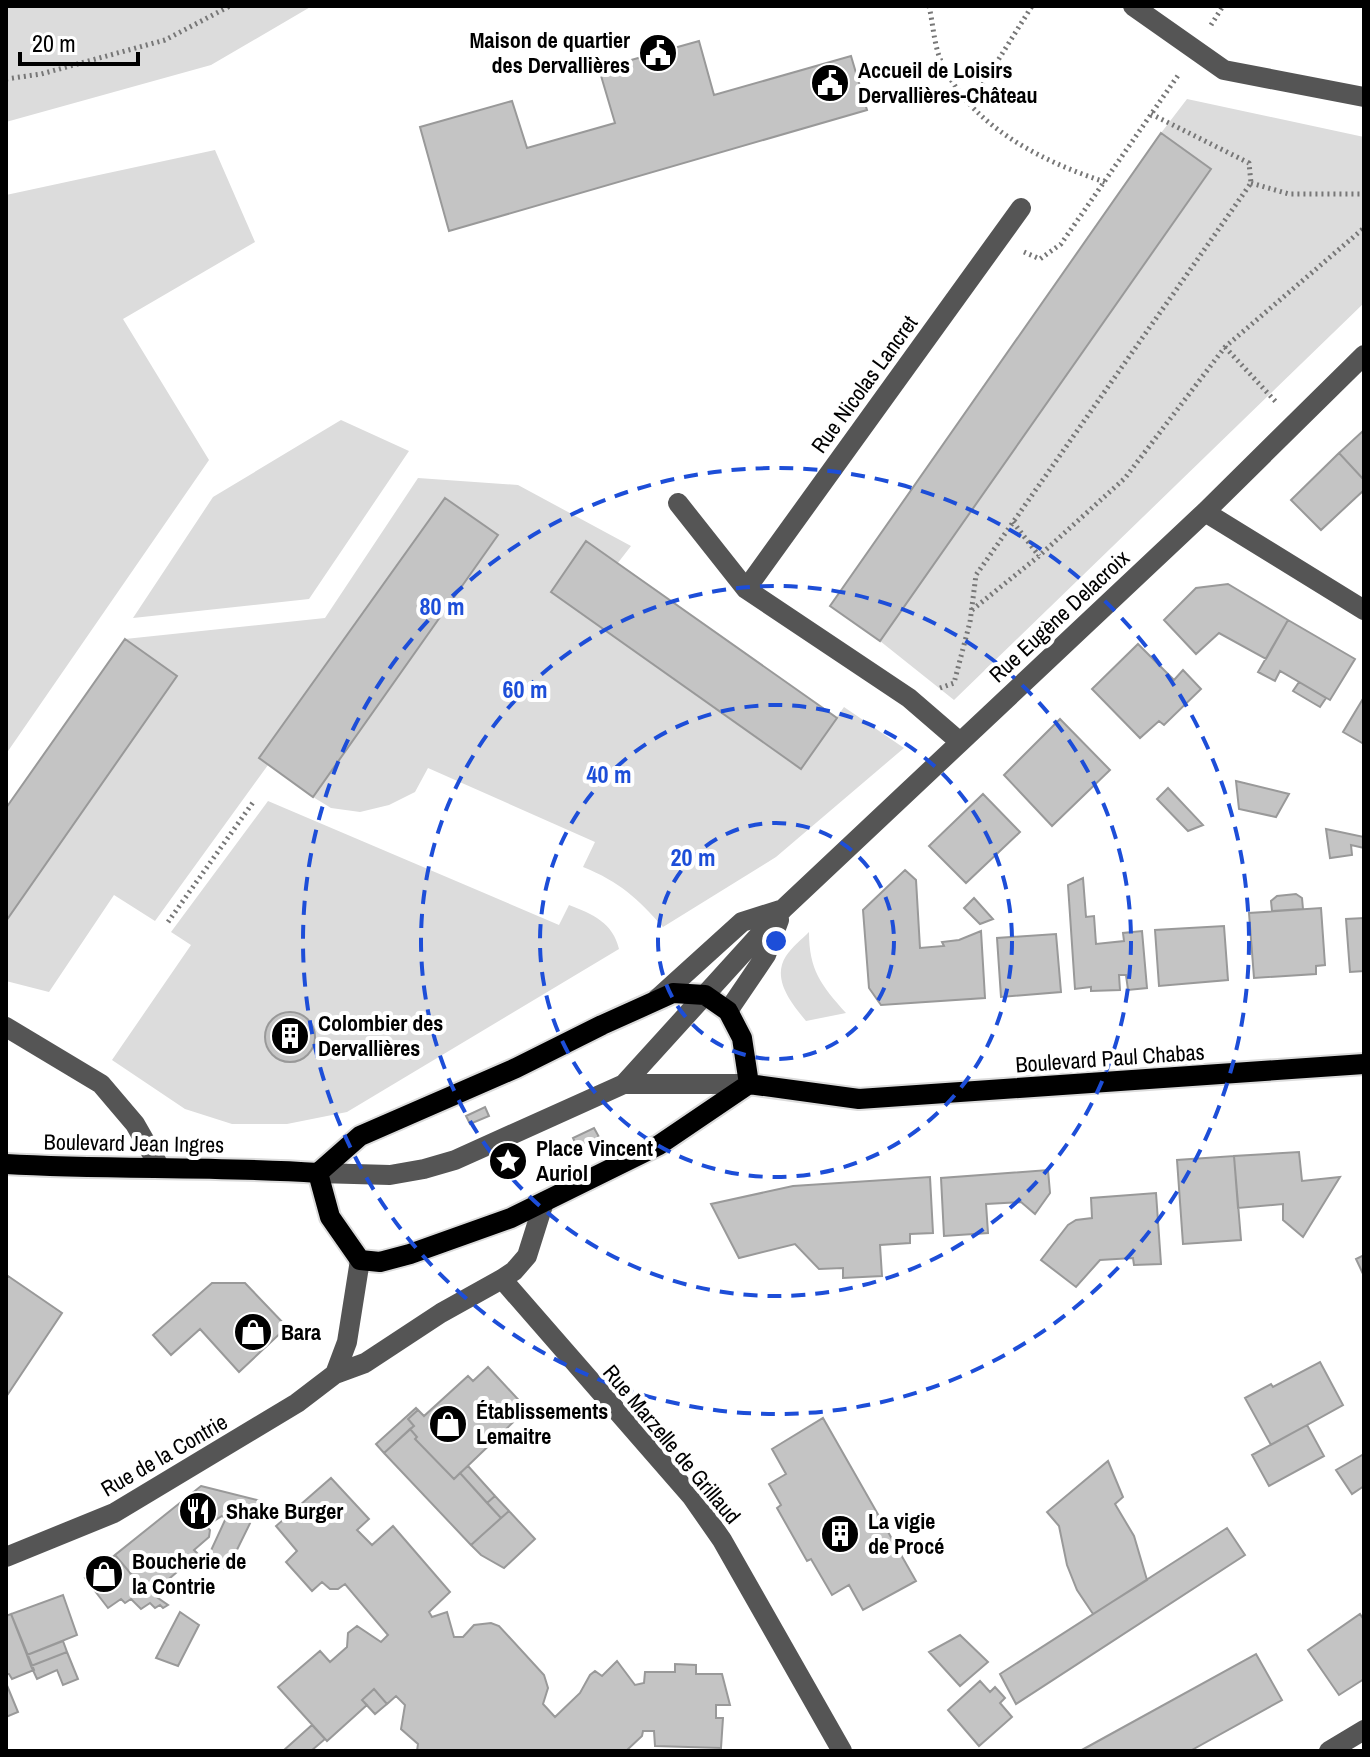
<svg xmlns="http://www.w3.org/2000/svg" width="1370" height="1757" viewBox="0 0 1370 1757" font-family="'Archivo Narrow',sans-serif">
<rect width="100%" height="100%" fill="#fff"/>
<path fill="#dcdcdc" d="M6 6H312L211 65 6 122Z
M1187 99 1364 137V303L954 700 880 641 1211 170 1161 133Z
M215 150 255 242 123 319 209 460 6 754V195Z
M341 420 409 451 309 599 133 618 213 497Z
M418 478 518 485 631 546 617 564 585 542 551 592 800 769 844 707 904 748 776 857 663 927C637 898 620 882 583 867L595 842 428 768 415 792 389 805 360 812 331 808 313 797 498 536 445 498 259 758 268 765 155 921 114 895 49 992 6 981V921L177 676 125 639 325 618Z
M268 801 559 925 569 905C593 914 613 923 619 949L347 1112 287 1124H232L185 1109 112 1060 191 945 171 932Z
M809 932C809 970 821 985 846 1013L806 1021C792 1004 771 979 786 956 792 947 802 939 809 932Z"/>
<path fill="#c4c4c4" stroke="#999" stroke-width="2" d="M699 41 714 95 851 56 867 110 449 231 420 127 512 101 527 148 615 123 599 69Z
M1161 133 1211 169 880 641 830 606Z
M1364 430V480L1339 453Z
M1339 453 1364 480V490L1321 530 1291 500Z
M445 498 498 535 313 797 259 758Z
M586 541 837 718 801 769 551 592Z
M1228 584 1288 620 1266 659 1219 633 1196 654 1164 620 1196 588Z
M1288 620 1355 659 1330 700 1280 671 1275 681 1258 672Z
M125 639 177 676 6 921V808Z
M1138 644 1174 680 1183 670 1201 689 1164 725 1159 721 1140 738 1092 689Z
M1299 682 1326 698 1320 707 1293 691Z
M1364 697V744L1343 732Z
M1060 719 1110 770 1052 826 1004 775Z
M1236 781 1289 794 1276 817 1239 809Z
M1168 788 1203 825 1188 831 1157 799Z
M983 794 1020 832 966 883 929 846Z
M1326 829 1364 837V848L1351 845 1352 855 1330 858Z
M905 870 916 880 920 948 944 946 942 942 959 940 981 931 985 998 881 1005 869 988 863 910Z
M1083 878 1086 917 1094 916 1096 944 1124 941 1123 933 1142 931 1147 988 1128 990 1126 975H1119L1120 990 1091 991V987L1075 989 1068 885Z
M1296 894 1302 898 1303 909 1272 911 1271 901 1277 896Z
M974 898 993 919 980 924 964 908Z
M1321 908 1325 965 1316 966V974L1254 978 1249 913Z
M1364 918V971L1350 972 1346 919Z
M1224 926 1228 980 1159 986 1155 930Z
M1056 934 1061 992 1001 997 997 938Z
M265 1037a25 25 0 1 1 50 0a25 25 0 1 1-50 0Z
M485 1107 489 1116 470 1124 466 1116Z
M594 1128 599 1137 577 1147 573 1138Z
M1299 1152 1302 1181 1340 1177 1303 1237 1283 1220V1204L1238 1208 1234 1156Z
M1234 1156 1241 1240 1183 1244 1177 1160Z
M1048 1170 1050 1193 1035 1214 1021 1202 986 1204 988 1233 944 1236 941 1178Z
M930 1177 933 1233 910 1234V1243L880 1245 882 1276 843 1278V1268L819 1269 795 1244 739 1258 711 1204 793 1186Z
M1156 1193 1161 1264 1134 1265 1133 1258 1100 1260 1076 1287 1041 1260 1068 1225 1076 1220 1092 1218 1091 1198Z
M1364 1255V1276L1356 1259Z
M8 1276 62 1313 6 1397V1279Z
M212 1283H245L287 1327 239 1372 200 1329 171 1355 153 1335Z
M1320 1362 1343 1405 1271 1445 1245 1398 1271 1384 1273 1387Z
M488 1367 527 1409 454 1479 415 1439 417 1437 410 1429 414 1426 408 1419 418 1410 424 1416 468 1376 473 1381Z
M416 1408 418 1410 408 1419 414 1426 384 1453 376 1444Z
M823 1418 916 1581 863 1610 849 1585 832 1595 811 1559 807 1561 777 1508 781 1505 769 1484 786 1474 772 1449Z
M1307 1425 1324 1456 1269 1486 1252 1455Z
M410 1429 417 1437 415 1439 454 1479 460 1473 501 1518 471 1545 384 1453Z
M1364 1454V1486L1352 1494 1336 1470Z
M1108 1461 1123 1497 1115 1504 1134 1536 1147 1580 1093 1614 1077 1590 1067 1565 1059 1526 1047 1512Z
M468 1466 495 1496 487 1503 460 1473Z
M331 1478 369 1519 357 1530 372 1545 393 1526 450 1592 429 1612 432 1617 447 1612 454 1637H463L474 1625 491 1623 499 1626 544 1675 548 1688 543 1704 555 1717 580 1693 590 1675 595 1671 602 1676 617 1661 635 1685 644 1683 645 1672H675V1664L696 1665V1674H722L730 1705H716V1718H723L721 1748 655 1746 654 1731H643L642 1736 626 1751H417L418 1744 401 1729 405 1705 396 1696 387 1704 374 1689 362 1700 367 1705 327 1741 278 1687 320 1651 330 1662 347 1647 348 1633 357 1626 381 1642 388 1635 345 1584 338 1589H330L322 1582 312 1591 286 1562 297 1551 276 1526Z
M201 1486 261 1501 227 1570 207 1559 226 1518 222 1516 206 1526 210 1530 209 1537 194 1550 198 1554 163 1584 159 1582 148 1591 142 1587 115 1555Z
M495 1496 509 1511 501 1518 487 1503Z
M509 1511 535 1539 504 1568 481 1555 471 1545Z
M1227 1528 1245 1555 1016 1704 1000 1674Z
M115 1555 142 1587 168 1605 163 1608 160 1605 155 1608 150 1603 141 1609 131 1599 125 1603 121 1599 108 1608 85 1578Z
M63 1595 77 1635 27 1655 11 1614Z
M180 1612 199 1625 178 1666 156 1658Z
M11 1614 34 1670 12 1679 9 1674H6V1616Z
M1360 1614 1364 1620V1679L1339 1695 1308 1650Z
M960 1635 988 1662 960 1686 929 1652Z
M63 1641 67 1652 31 1666 27 1655Z
M67 1652 78 1679 63 1685 57 1670 37 1679 31 1666Z
M1256 1654 1282 1700 1190 1751H1080Z
M980 1681 990 1692 995 1687 1005 1698 1000 1703 1012 1717 979 1746 948 1710Z
M6 1683 18 1712 6 1717Z
M374 1689 387 1704 375 1714 362 1700Z
M312 1725 325 1739 311 1751H283Z"/>
<g fill="none" stroke-linecap="round" stroke-linejoin="round">
<defs>
<path id="major" d="M6 1164C110 1170 214 1166 318 1173L360 1136 516 1068 602 1025 673 993 705 995 728 1011 742 1038 749 1084
M318 1173 330 1217 360 1260 380 1262 410 1254 511 1218 659 1145 749 1084 859 1099 1364 1064"/>
</defs>
<use href="#major" stroke="#dbdbdb" stroke-width="24"/>
<path stroke="#777" stroke-width="5" stroke-dasharray="2 4" stroke-linecap="butt" d="M929 6C933 23 934 45 941 61 970 126 1041 161 1105 182
M1211 25 1223 6
M6 79 41 74 165 40 230 6
M970 105 1032 6
M1251 183 1289 194H1364
M1024 252 1040 259 1061 244 1179 74
M1225 347 1276 402
M1013 522 1039 556
M972 610 1039 556 1125 478 1225 347 1364 228
M940 688 954 683 970 622 976 575 1251 183 1249 163 1151 114
M168 922 254 801"/>
<path stroke="#555" stroke-width="20" d="M1133 6 1224 70 1364 97
M678 503 746 589 909 698 960 742
M1205 512 1364 610
M746 589 1021 208
M657 999 742 922 780 910
M728 1011 766 955 779 920
M6 1027 101 1084 135 1124 159 1166
M624 1084H749
M318 1173 390 1175 424 1169 455 1160 624 1084 783 909 1205 512 1364 355
M502 1279 692 1497 722 1540 842 1751
M335 1374 347 1342 360 1260
M6 1557 114 1513 297 1403 335 1374 365 1363 441 1313 502 1279 514 1271 527 1256 544 1202
M1329 1751 1364 1730"/>
<use href="#major" stroke="#000" stroke-width="20"/>
</g>
<g fill="none" stroke="#1d4ed8" stroke-width="4" stroke-dasharray="14 10">
<circle cx="776" cy="941" r="118"/>
<circle cx="776" cy="941" r="236"/>
<circle cx="776" cy="941" r="355"/>
<circle cx="776" cy="941" r="473"/>
</g>
<defs>
<symbol id="civic-disc" viewBox="-11 -11 22 22"><circle r="9.5" fill="#000" stroke="#fff"/><path d="M-.6-6.5H3V-4.5H.6V-3L4-1V1h2V6H-6V1h2V-1L-.6-3ZM-1.2 2.5V6h2.4V2.5Z" fill="#fff"/></symbol>
<symbol id="building-disc" viewBox="-11 -11 22 22"><circle r="9.5" fill="#000" stroke="#fff"/><path d="M-4-6H4V6H1V3H-1V6H-4ZM-2.5-4.3h1.7v1.8h-1.7ZM.8-4.3h1.7v1.8H.8ZM-2.5-1h1.7V.8h-1.7ZM.8-1h1.7V.8H.8Z" fill="#fff"/></symbol>
<symbol id="sight-disc" viewBox="-11 -11 22 22"><circle r="9.5" fill="#000" stroke="#fff"/><path d="M0-6L1.8-2.2L6-1.7L2.9 1.2L3.7 5.4L0 3.3L-3.7 5.4L-2.9 1.2L-6-1.7L-1.8-2.2Z" fill="#fff"/></symbol>
<symbol id="shop-disc" viewBox="-11 -11 22 22"><circle r="9.5" fill="#000" stroke="#fff"/><path d="M-5-2.5h2.3a2.7 3.5 0 0 1 5.4 0H5L5.5 6h-11ZM-1.5-2.5h3a1.5 2.3 0 0 0-3 0Z" fill="#fff"/></symbol>
<symbol id="restaurant-disc" viewBox="-11 -11 22 22"><circle r="9.5" fill="#000" stroke="#fff"/><path d="M-5-6h1v4h1v-4h1v4h1v-4h1v5L-1.5 .5V6h-2V.5L-5-1ZM5-6V6H3V1.5H1.5Q1.5-4 5-6Z" fill="#fff"/></symbol>
</defs>
<g fill-rule="evenodd">
<use href="#civic-disc" x="636" y="31" width="44" height="44"/>
<use href="#civic-disc" x="808" y="61" width="44" height="44"/>
<use href="#building-disc" x="268" y="1014" width="44" height="44"/>
<use href="#sight-disc" x="486" y="1139" width="44" height="44"/>
<use href="#shop-disc" x="231" y="1310" width="44" height="44"/>
<use href="#shop-disc" x="426" y="1402" width="44" height="44"/>
<use href="#restaurant-disc" x="176" y="1489" width="44" height="44"/>
<use href="#building-disc" x="818" y="1512" width="44" height="44"/>
<use href="#shop-disc" x="82" y="1552" width="44" height="44"/>
</g>
<g text-anchor="middle" stroke-width="8" stroke-linejoin="round" paint-order="stroke">
<g font-size="22" font-weight="bold" fill="#000" stroke="#fff" text-anchor="start">
<text x="630" y="48" text-anchor="end">Maison de quartier<tspan x="630" dy="25">des Dervallières</tspan></text>
<text x="858" y="78">Accueil de Loisirs<tspan x="858" dy="25">Dervallières-Château</tspan></text>
<text x="318" y="1031">Colombier des<tspan x="318" dy="25">Dervallières</tspan></text>
<text x="536" y="1156">Place Vincent<tspan x="536" dy="25">Auriol</tspan></text>
<text x="281" y="1340">Bara</text>
<text x="476" y="1419">Établissements<tspan x="476" dy="25">Lemaitre</tspan></text>
<text x="226" y="1519">Shake Burger</text>
<text x="868" y="1529">La vigie<tspan x="868" dy="25">de Procé</tspan></text>
<text x="132" y="1569">Boucherie de<tspan x="132" dy="25">la Contrie</tspan></text>
</g>
<g font-size="22" fill="#000" stroke="#fff">
<text transform="translate(864 384) rotate(-54)" y="8">Rue Nicolas Lancret</text>
<text transform="translate(1059 616) rotate(-43)" y="8">Rue Eugène Delacroix</text>
<text transform="translate(1110 1058) rotate(-4)" y="8">Boulevard Paul Chabas</text>
<text transform="translate(134 1143) rotate(1)" y="8">Boulevard Jean Ingres</text>
<text transform="translate(672 1444) rotate(50)" y="8">Rue Marzelle de Grillaud</text>
<text transform="translate(164 1455) rotate(-30)" y="8">Rue de la Contrie</text>
</g>
</g>
<circle cx="776" cy="941" r="12" fill="#1d4ed8" stroke="#fff" stroke-width="4"/>
<g font-size="24" text-anchor="middle" font-weight="bold" fill="#1d4ed8" stroke="#fff" stroke-width="8" stroke-linejoin="round" paint-order="stroke">
<text x="442" y="615">80 m</text>
<text x="525" y="698">60 m</text>
<text x="609" y="783">40 m</text>
<text x="693" y="866">20 m</text>
</g>
<rect width="1370" height="1757" fill="none" stroke="#000000" stroke-width="16"/>
<path d="M20 52v12h118v-12" fill="none" stroke="#000000" stroke-width="4"/>
<text x="32" y="52" font-size="24" fill="#000000" stroke="#ffffff" stroke-width="6" paint-order="stroke">20 m</text>
</svg>
